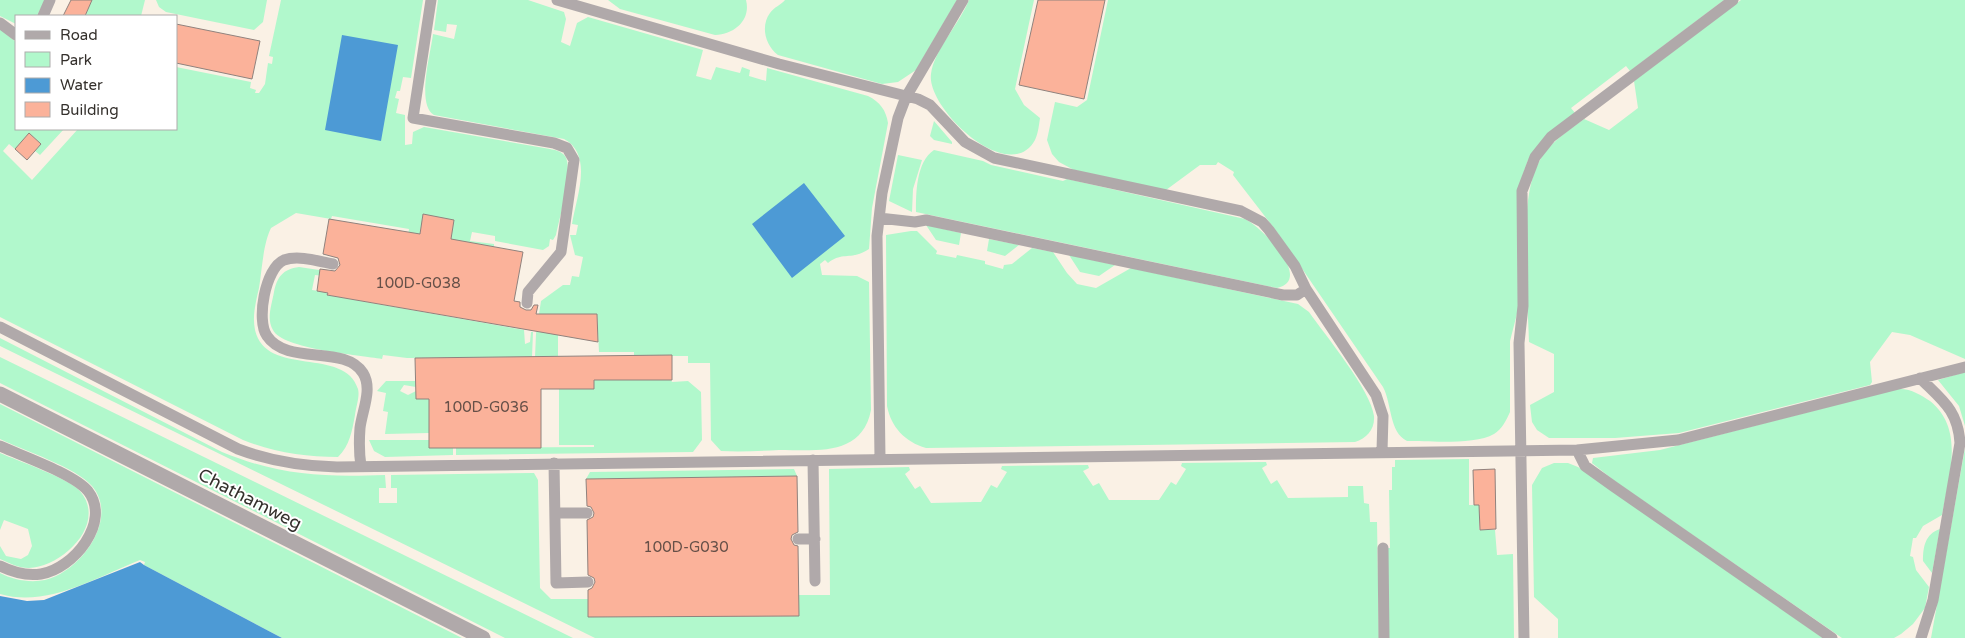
<svg xmlns="http://www.w3.org/2000/svg" width="1965" height="638" viewBox="0 0 1965 638" font-family="'Varela Round',sans-serif">
<rect width="100%" height="100%" fill="#faf1e5"/>
<path fill="#b1f8cc" d="M0 0H45L37 16H16V24L0 16Z
M92 0H145L141 16H85Z
M156 0H267L263 22 254 30 166 12 159 7Z
M281 0H423L411 78 403 77 400 91H397L395 98 399 99 396 113 405 115V145L412 144 413 132 424 127 550 149C555 150 561 151 565 156 574 168 559 220 556 235L553 240 550 239 549 246 543 250 495 241V236L472 232 470 241 494 244V247L447 265 454 220 423 215 416 260 403 265 409 229 332 216 331 219 296 213 271 228C263 244 262 270 259 288 256 301 252 316 255 330 266 378 345 346 358 389 360 396 356 407 355 415 352 431 350 445 338 457 305 457 274 452 243 440L0 317V29L16 42V129H64L40 155 35 151 41 144 29 133 15 149 9 144 3 151 32 180 78 129H176V67L251 82 250 88 256 90 255 93H259L265 84 268 63 272 64 273 57 269 56Z
M438 0H528L564 12 566 19 561 42 570 46 577 23 588 17 703 50 696 76 711 80 716 67 740 73 742 67 750 70 749 76 766 81 767 68 868 96C880 102 886 110 888 123L872 208 869 249C851 261 843 251 828 263L825 260 820 264 822 275 857 276 869 282 871 410C862 457 815 450 779 450 760 451 740 452 721 451L711 440 710 363H688V356H634V352H599L597 314H558V356L535 357 536 334 541 301 563 285H570L572 276 579 277 583 257 575 255 570 235H576L578 225 572 224C576 198 594 155 564 139L434 115C416 105 431 52 433 34L454 39 457 25 447 24 446 32 434 30Z
M608 0H746C751 19 736 34 715 35L620 9Z
M785 0H957L916 70 898 82 882 84 778 55C764 44 761 25 770 13 774 7 781 5 785 0Z
M969 0H1034L1015 89 1024 105 1040 118C1039 125 1038 134 1035 140 1009 187 926 108 931 74 934 50 960 23 969 0Z
M1108 0H1724L1630 71 1626 66 1571 108 1575 113 1528 160 1519 186V306L1510 341V412C1506 421 1502 429 1494 434 1475 445 1429 441 1407 441 1389 432 1392 404 1383 387L1277 232 1233 175 1234 172 1218 162 1216 165H1200L1166 190 1074 170 1059 162 1052 154 1047 140 1055 102 1077 107 1087 100Z
M1741 0H1965V359L1910 335 1892 332 1870 362 1872 382 1870 385 1679 433 1615 438H1549L1537 430 1532 422 1530 405 1554 392V354L1529 342C1528 297 1518 201 1538 164 1548 143 1567 132 1584 119L1609 130 1638 108 1634 81Z
M934 121 952 142V144L934 140 930 136Z
M934 150 983 161 991 165 1063 181 1067 179 1245 219C1262 227 1314 280 1277 288L916 212C916 193 916 162 934 150Z
M898 155 922 160 913 189 912 212 889 201Z
M926 225 961 233 959 245 936 240Z
M911 231H917L937 251 936 254 956 258 957 255 985 261V264L1003 269 1004 265 1012 264 1032 248 1053 252 1067 273 1077 284 1096 288 1131 268 1298 304 1309 312C1325 335 1371 390 1374 416 1375 429 1367 438 1355 442L926 448C905 442 891 427 887 406L886 235Z
M989 239 1019 245 1005 256 987 251Z
M1069 255 1115 265 1099 276 1080 272Z
M299 267 326 271 325 276 315 275 312 290 319 291 331 272 327 295 524 330 525 344 530 342 531 332H533L532 357 407 358 383 355 382 359C360 355 282 349 273 330 266 319 272 304 274 292 277 277 283 269 299 267Z
M0 338 222 452C281 476 323 477 385 475L386 488H379V503H397V488H391V475L534 473 538 480 540 588 551 599H588V617L799 616 798 595H830L829 469 909 467 910 470 905 474 915 489 920 486 931 503 975 502H981L991 485 997 488 1007 472 1001 469 1002 466 1088 465 1089 468 1083 471 1093 486 1099 483 1109 500H1159L1171 482 1176 485 1186 469 1181 466 1182 463 1266 462 1267 465 1262 468 1271 484 1277 480 1288 498 1348 497V486H1363L1364 503 1369 504 1370 522H1377L1379 638H595L0 346Z
M0 357 573 638H505L0 383Z
M1965 372V426L1959 406 1938 380Z
M591 380H671L672 382 688 381 701 392 702 440 693 452 456 455V448L594 447V445H559V389H594Z
M386 381H416V387L404 385 400 391 408 395 416 391 429 399V433L385 434 388 412 383 411 386 393 377 391Z
M1898 389C1910 388 1921 395 1930 401 1965 429 1949 476 1942 515L1923 526 1916 538H1913L1910 556 1913 557 1916 570 1929 587 1925 608 1913 624 1901 634 1894 638H1842L1616 482 1592 463 1593 458 1660 450Z
M0 404 462 638H282L144 565 145 562 140 560C97 577 47 608 0 594V573C13 580 30 583 45 580 80 572 120 519 92 486 77 468 23 450 0 439Z
M369 440H429V448H453V455L385 457 374 451Z
M1965 448V638H1931L1933 627Z
M0 453C18 461 68 478 80 491 108 524 62 567 29 568 18 568 9 563 0 559V546L6 556 21 559 28 555 32 546 28 529 4 520 0 530Z
M1469 459V505H1495V512L1479 513V530H1495L1497 555 1513 554 1514 638H1389L1387 548H1390L1389 490H1392V467H1395V460Z
M1554 463H1568L1578 467 1823 638H1558V619L1534 597 1532 485 1542 468Z
M794 469 797 476 586 479 590 472Z
M1940 529 1932 573 1923 561C1923 547 1925 534 1940 529Z"/>
<path fill="#4d9ad5" d="M342 35 398 45 381 141 325 130Z
M804 183 845 236 792 278 752 224Z
M140 562 144 565 282 638H0V596L27 601 44 600Z"/>
<path fill="#fbb29a" stroke="#90827d" d="M71 0H92L85 16H63Z
M1038 0H1105L1084 99 1019 85Z
M176 24 260 41 252 79 176 63Z
M29 133 41 144 27 160 15 149Z
M423 214 454 220 451 239 523 252 514 301 520 302V307L526 310H531L534 305H538L536 314H597L598 342 327 295 328 293 317 291 320 269 335 271 340 265 338 258 323 254 329 219 420 234Z
M672 355V380H594V389H541V448H429V399H416L415 358Z
M1495 469 1496 529 1480 530 1479 505H1474L1473 470Z
M797 476 798 532 792 535 791 539 794 545 798 546 799 616 588 617V590L592 588 595 582 594 578 588 575 587 520 593 517 594 513 591 507 587 506 586 479Z"/>
<g fill="none" stroke-linecap="round" stroke-linejoin="round">
<path stroke="#b0a9aa" stroke-width="11" d="M431 0 413 118 554 143 567 148 574 160 561 252 528 292 527 303
M557 0 779 64 918 99 930 105 965 142 994 158 1241 211 1262 222 1269 230 1295 266 1306 289 1376 395 1383 416 1382 451
M43 16 50 0
M0 23 16 35
M879 218 915 222 926 220 1283 295H1297L1306 289
M333 264C318 261 298 255 284 260 265 268 256 321 267 336 287 366 345 344 363 373 373 389 362 411 360 428 359 441 359 453 361 466
M0 327 238 449C270 461 302 466 337 467L1577 450 1678 440 1965 367
M1920 378C1942 400 1958 410 1960 443L1933 600 1921 638
M0 446C22 456 74 474 88 491 112 522 73 569 41 574 27 576 12 572 0 566
M1577 450 1585 466 1613 486 1832 638
M880 458 877 236 882 193 898 118 906 97 963 0
M813 460 815 581
M554 463 556 583 588 582
M555 513H587
M798 539H815
M1383 548 1384 638
M1524 638 1519 343 1523 306 1522 191 1535 157 1551 137 1733 0"/>
<path stroke="#b0a9aa" stroke-width="15" d="M0 394 483 638"/>
</g>
<g text-anchor="middle" stroke-width="4" stroke-linejoin="round" paint-order="stroke">
<g font-size="15" fill="#665048">
<text x="418" y="288">100D-G038</text>
<text x="486" y="412">100D-G036</text>
<text x="686" y="552">100D-G030</text>
</g>
<g font-size="18" fill="#34302c" stroke="#fff">
<text transform="translate(250 499) rotate(27)" y="6">Chathamweg</text>
</g>
</g>
<rect x="15" y="15" width="162" height="115" fill="#ffffff" stroke="#aeacab"/>
<rect x="25" y="31" width="25" height="8" fill="#b0a9aa" stroke="#aeacab"/>
<text x="60" y="40" font-size="15" fill="#34302c">Road</text>
<rect x="25" y="52" width="25" height="15" fill="#b1f8cc" stroke="#aeacab"/>
<text x="60" y="65" font-size="15" fill="#34302c">Park</text>
<rect x="25" y="78" width="25" height="15" fill="#4d9ad5" stroke="#aeacab"/>
<text x="60" y="90" font-size="15" fill="#34302c">Water</text>
<rect x="25" y="102" width="25" height="15" fill="#fbb29a" stroke="#aeacab"/>
<text x="60" y="115" font-size="15" fill="#34302c">Building</text>
</svg>
